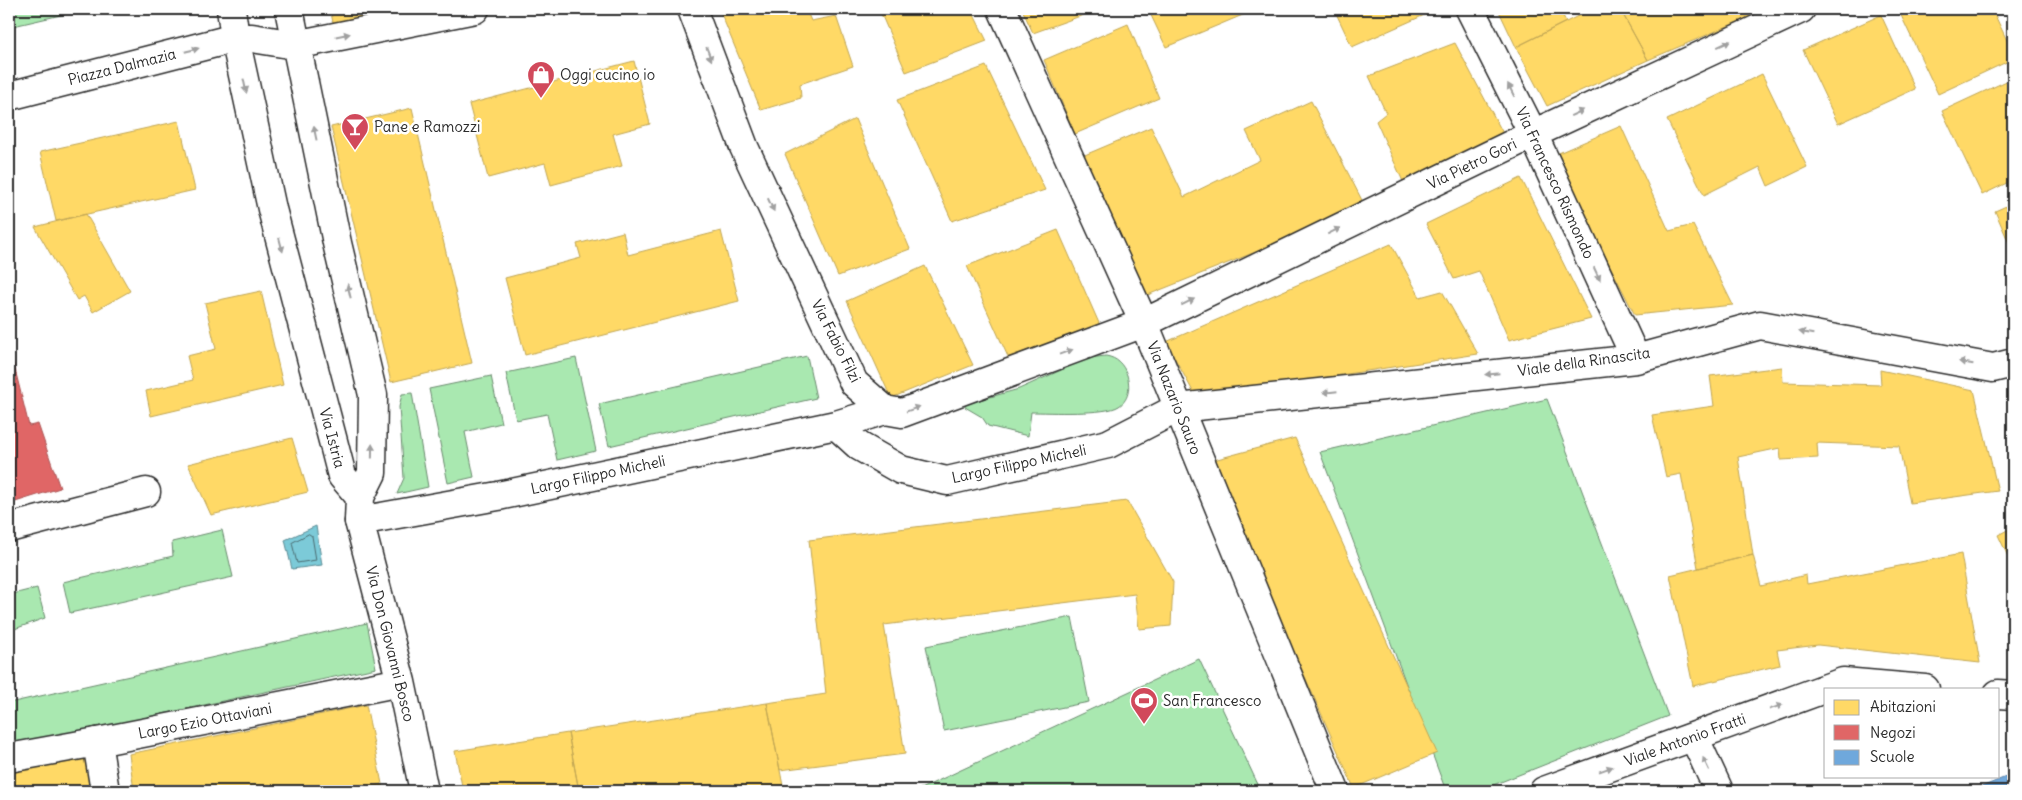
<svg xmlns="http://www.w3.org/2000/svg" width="2022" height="800" viewBox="0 0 2022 800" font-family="Delius,sans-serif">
<rect width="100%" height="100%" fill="#fff"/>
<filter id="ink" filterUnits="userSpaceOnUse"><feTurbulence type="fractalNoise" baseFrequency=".02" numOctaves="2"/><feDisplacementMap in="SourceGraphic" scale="10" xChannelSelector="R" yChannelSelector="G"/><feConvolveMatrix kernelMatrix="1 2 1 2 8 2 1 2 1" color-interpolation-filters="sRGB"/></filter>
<g filter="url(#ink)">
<path fill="#a9e8b0" stroke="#6a8a6e" d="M9 9H87L9 27Z
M807 356 816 398 609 446 599 404Z
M1106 356C1117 358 1123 364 1127 375 1130 385 1130 399 1119 406 1106 415 1048 412 1031 412L1028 436 988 426 982 417 965 407V404L1019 389 1088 358Z
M576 358 596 451 557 460 547 414 516 420 506 373Z
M491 376 501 423 465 432 474 477 448 483 429 389Z
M412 393 428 487 397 494 404 478 399 407 402 394Z
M1547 399 1668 716 1478 791H1446L1320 452Z
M222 530 233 577 70 613 63 582 173 556 172 542Z
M37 588 45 618 9 631V595Z
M1072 617 1089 702 944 731 926 646Z
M367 623 376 668 9 747V703Z
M1199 659 1261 791H916Z"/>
<path fill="#7bcad8" stroke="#5b8a93" d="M316 526 322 565 292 569 285 540Z"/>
<path fill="#ffd966" stroke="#bfa554" d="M330 9H431L335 31Z
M728 9H806L811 21 836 16 853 66 800 84 801 98 761 110 720 11Z
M879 9H971L987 41 906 72Z
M1022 9H1100L1033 33Z
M1148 9H1257L1166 47Z
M1334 9H1438L1352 47Z
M1498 9H1560L1566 22 1516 47Z
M1592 9H1620L1648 60 1547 106 1516 47Z
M1620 9H1768L1648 60Z
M1898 9H1992L2013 53V59L1938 94Z
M1881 15 1915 89 1838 124 1803 50Z
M1128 24 1159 98 1075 134 1044 60Z
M1455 43 1506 139 1405 186 1376 121 1386 113 1369 76Z
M634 61 650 124 613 134 622 166 551 185 545 163 488 178 469 104Z
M986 66 1045 190 952 221 897 100Z
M1762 74 1807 167 1768 186 1760 167 1704 195 1667 120Z
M2013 78V180L1982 195 1942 111Z
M1311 101 1366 208 1145 296 1080 157 1151 127 1184 197 1260 160 1246 131Z
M412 108 472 363 391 382 331 127Z
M855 119 910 249 838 276 785 154Z
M179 121 195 190 56 221 40 152Z
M1621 126 1669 231 1693 225 1733 305 1635 315 1554 155Z
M1521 178 1591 319 1509 340 1479 271 1454 279 1426 224Z
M2013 203V252L1995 211Z
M86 214 130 291 93 312 84 296 77 300 35 227Z
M1058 230 1102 330 1013 368 967 266Z
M721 231 739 301 525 355 505 278 581 258 577 244 623 232 628 255Z
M1391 244 1420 297 1442 291 1478 354 1196 397 1166 342Z
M925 266 973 365 891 398 847 301Z
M261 291 283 385 151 416 146 391 193 380 187 356 216 349 205 303Z
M1782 367 1783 382 1881 385 1880 370 1974 390 1998 491 1910 503 1899 446 1817 443 1818 458 1781 460 1780 448 1738 457 1753 555 1698 568 1681 474 1666 477 1652 415 1714 406 1710 376Z
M292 438 308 492 211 515 188 464Z
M1295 438 1437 753 1354 788 1210 461Z
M1127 501 1173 582 1171 626 1139 629 1135 594 884 625 905 754 780 770 767 703 826 694 809 540Z
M2013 527V567L1998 535Z
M1961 554 1980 663 1818 645 1777 650 1780 665 1693 686 1670 575 1753 555 1761 586 1806 575 1807 584Z
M767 703 784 791H579L568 733Z
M366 705 382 784 352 791H324L323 788 305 791H134L129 754Z
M568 733 579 791H463L455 751Z
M86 757 92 791H9V770Z
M382 784 383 791H352Z"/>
<path fill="#e06666" stroke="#aa5454" d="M9 345 29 426 38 424 60 488 9 504Z"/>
<path fill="#6fa8dc" stroke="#5b82a7" d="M2013 774V791H1972Z"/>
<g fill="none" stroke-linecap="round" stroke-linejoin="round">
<path stroke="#4b6b70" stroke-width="1" d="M309 534 312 536 316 560 297 563 292 543Z"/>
<defs>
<path id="pedestrian" d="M836 425 885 410
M359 521 498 496 836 425 859 446 901 470 947 481 1108 444 1178 408
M97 742 105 791"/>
<path id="minor" d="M231 9 235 38 272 209 333 441 342 476 360 497
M289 9 337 243 373 395 372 473 360 497 359 521 401 682 424 791
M692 9 744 147 854 383 885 410 902 413 1144 323 1533 134 1801 9
M1002 9 1144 323 1335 791
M1470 9 1533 134 1636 359
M1178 408 1636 359 1760 325 1993 368 2013 363
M9 528 146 492
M1998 694 2013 695
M1694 737 1719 791
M9 758 97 742 401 682
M1544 791 1843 682 1925 689"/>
<path id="tertiary" d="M9 96 235 38H252L295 45 475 9"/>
</defs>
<use href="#pedestrian" stroke="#2b2b2b" stroke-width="31"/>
<use href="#minor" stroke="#2b2b2b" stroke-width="31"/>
<use href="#tertiary" stroke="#2b2b2b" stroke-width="31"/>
<use href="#pedestrian" stroke="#fff" stroke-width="28"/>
<use href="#minor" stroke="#fff" stroke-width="28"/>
<use href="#tertiary" stroke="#fff" stroke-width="28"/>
</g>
<defs><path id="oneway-solid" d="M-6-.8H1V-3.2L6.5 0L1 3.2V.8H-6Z" transform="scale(1.25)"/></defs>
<g fill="#a0a0a0">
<use href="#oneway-solid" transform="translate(343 35) rotate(-11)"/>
<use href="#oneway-solid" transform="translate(1724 44) rotate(-25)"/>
<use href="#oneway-solid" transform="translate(192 50) rotate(-14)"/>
<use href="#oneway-solid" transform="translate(709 54) rotate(69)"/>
<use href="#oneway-solid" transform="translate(245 86) rotate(78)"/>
<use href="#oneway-solid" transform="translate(1511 90) rotate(-117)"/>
<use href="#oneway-solid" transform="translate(1577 113) rotate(-25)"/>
<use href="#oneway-solid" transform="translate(315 133) rotate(-102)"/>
<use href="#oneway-solid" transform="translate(771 205) rotate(65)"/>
<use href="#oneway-solid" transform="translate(1334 231) rotate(-26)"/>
<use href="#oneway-solid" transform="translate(281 245) rotate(75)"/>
<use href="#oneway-solid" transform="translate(1597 274) rotate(65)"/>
<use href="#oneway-solid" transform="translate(349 291) rotate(-103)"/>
<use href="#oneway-solid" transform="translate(1188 302) rotate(-26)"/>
<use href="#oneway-solid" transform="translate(1806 333) rotate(-170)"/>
<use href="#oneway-solid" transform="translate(1066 352) rotate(-20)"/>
<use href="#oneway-solid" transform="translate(1966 363) rotate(-170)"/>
<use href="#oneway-solid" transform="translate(1492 374) rotate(174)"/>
<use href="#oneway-solid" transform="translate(1330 392) rotate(174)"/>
<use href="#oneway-solid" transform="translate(913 409) rotate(-20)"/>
<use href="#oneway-solid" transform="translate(372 451) rotate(-89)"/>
<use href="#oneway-solid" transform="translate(1776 707) rotate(-20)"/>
<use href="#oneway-solid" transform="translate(1706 764) rotate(-115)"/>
<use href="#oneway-solid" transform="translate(1606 769) rotate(-20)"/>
</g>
</g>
<defs>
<symbol id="shop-pin" viewBox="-11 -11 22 30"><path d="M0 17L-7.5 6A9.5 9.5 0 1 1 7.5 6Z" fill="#d1495b" stroke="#fff"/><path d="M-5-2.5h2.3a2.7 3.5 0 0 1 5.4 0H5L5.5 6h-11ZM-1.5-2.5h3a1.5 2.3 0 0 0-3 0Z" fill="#fff"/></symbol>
<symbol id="bar-pin" viewBox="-11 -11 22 30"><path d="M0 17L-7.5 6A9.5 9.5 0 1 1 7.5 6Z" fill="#d1495b" stroke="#fff"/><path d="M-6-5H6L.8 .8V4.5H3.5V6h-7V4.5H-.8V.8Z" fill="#fff"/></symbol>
<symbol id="stadium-pin" viewBox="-11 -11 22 30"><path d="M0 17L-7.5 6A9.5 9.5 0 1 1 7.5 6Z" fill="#d1495b" stroke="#fff"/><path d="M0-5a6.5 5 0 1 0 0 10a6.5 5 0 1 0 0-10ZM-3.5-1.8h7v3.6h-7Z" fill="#fff"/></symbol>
</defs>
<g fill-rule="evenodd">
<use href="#shop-pin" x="525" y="59" width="32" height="43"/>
<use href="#bar-pin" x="339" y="111" width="32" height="43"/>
<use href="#stadium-pin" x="1128" y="685" width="32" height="43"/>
</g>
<g text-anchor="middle" stroke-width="5" stroke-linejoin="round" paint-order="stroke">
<g font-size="15" fill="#2b2b2b" stroke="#fff">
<text transform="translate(122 67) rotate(-14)" y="5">Piazza Dalmazia</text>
<text transform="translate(1472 164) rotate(-26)" y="5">Via Pietro Gori</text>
<text transform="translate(1555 183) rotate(65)" y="5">Via Francesco Rismondo</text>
<text transform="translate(836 341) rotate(63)" y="5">Via Fabio Filzi</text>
<text transform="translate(1584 362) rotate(-8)" y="5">Viale della Rinascita</text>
<text transform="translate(1174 398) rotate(68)" y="5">Via Nazario Sauro</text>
<text transform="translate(332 438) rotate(75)" y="5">Via Istria</text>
<text transform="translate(1019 464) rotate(-12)" y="5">Largo Filippo Micheli</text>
<text transform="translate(598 475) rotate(-12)" y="5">Largo Filippo Micheli</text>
<text transform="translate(390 644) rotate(76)" y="5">Via Don Giovanni Bosco</text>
<text transform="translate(205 721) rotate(-11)" y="5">Largo Ezio Ottaviani</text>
<text transform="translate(1685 740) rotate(-20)" y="5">Viale Antonio Fratti</text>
</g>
<g font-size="15" fill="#2b2b2b" stroke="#fff" text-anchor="start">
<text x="560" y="80">Oggi cucino io</text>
<text x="374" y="132">Pane e Ramozzi</text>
<text x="1163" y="706">San Francesco</text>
</g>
</g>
<rect width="2022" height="800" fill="none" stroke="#fff" stroke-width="30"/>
<rect x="15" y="15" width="1992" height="770" fill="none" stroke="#2b2b2b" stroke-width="2" filter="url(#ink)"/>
<rect x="1824" y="688" width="175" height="90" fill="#ffffff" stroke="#aaaaaa"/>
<rect x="1834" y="700" width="25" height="15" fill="#ffd966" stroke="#aaaaaa"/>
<text x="1870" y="712" font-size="15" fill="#2b2b2b">Abitazioni</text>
<rect x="1834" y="725" width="25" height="15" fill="#e06666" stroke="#aaaaaa"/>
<text x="1870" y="738" font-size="15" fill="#2b2b2b">Negozi</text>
<rect x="1834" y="750" width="25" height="15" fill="#6fa8dc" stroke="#aaaaaa"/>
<text x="1870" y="762" font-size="15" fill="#2b2b2b">Scuole</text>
</svg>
